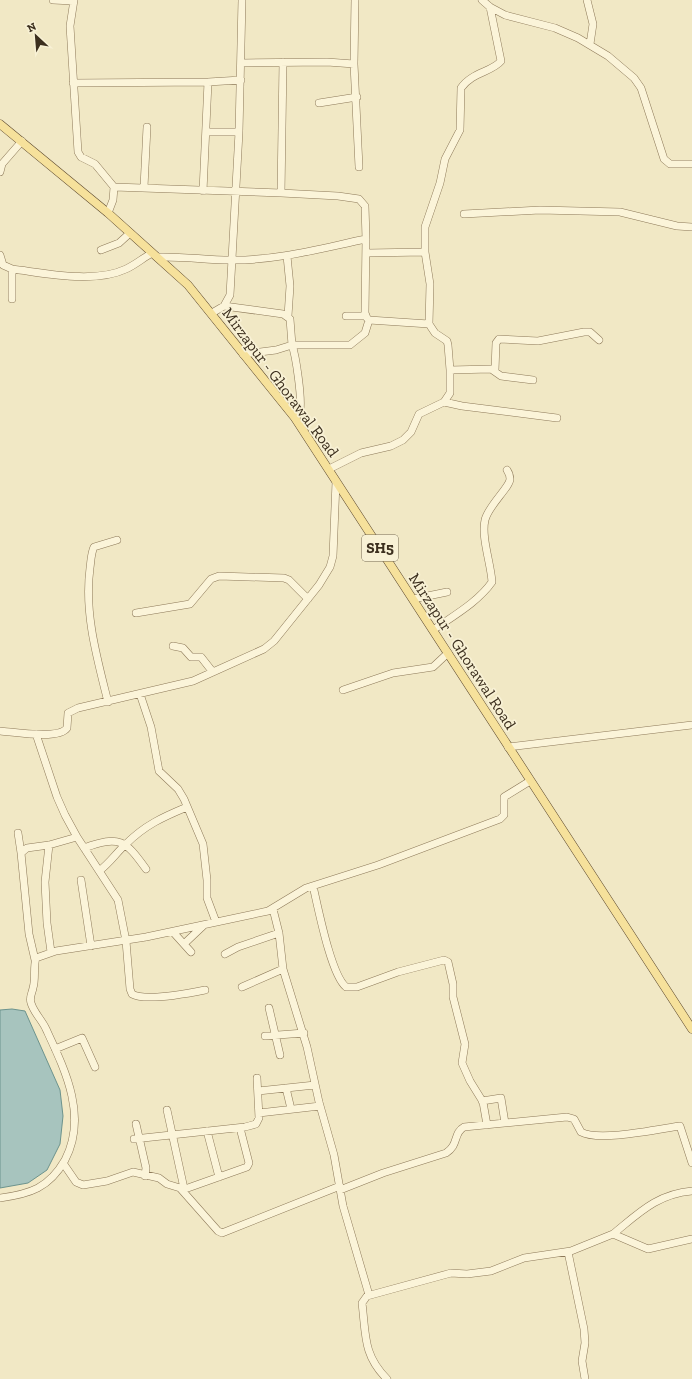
<svg xmlns="http://www.w3.org/2000/svg" width="692" height="1379" viewBox="0 0 692 1379" font-family="'Zilla Slab',serif">
<rect width="100%" height="100%" fill="#f1e8c5"/>
<path fill="#a7c4be" stroke="#6c938d" d="M12 1009 25 1011 60 1090 63 1116 60 1144 47 1170 28 1183 0 1188V1010Z"/>
<g fill="none" stroke-linecap="round" stroke-linejoin="round">
<defs>
<path id="minor" d="M53 0 73 1
M74 0 70 26 78 152 81 157 95 164 114 187 113 200 108 213
M355 0 354 64 359 167
M482 0 490 7 505 15 555 28 578 38 608 56 634 78 641 88 664 159 670 164H692
M587 0 593 24 590 44
M241 63 327 62 354 64
M73 83 208 82 241 80
M319 103 357 97
M207 132H239
M0 172 2 164 22 141
M114 187 281 193 338 196 359 199 365 206 366 239 365 313 367 318 369 320 429 324
M144 187 147 127
M203 191 208 82
M281 193 283 62
M464 214 540 210 620 212 677 226 692 227
M101 250 119 243 130 233
M367 253 425 252
M0 255 3 265 12 269C45 273 94 284 126 269 135 265 143 258 152 253
M287 256 290 286 288 316
M157 257C182 256 206 260 230 260 276 261 322 248 366 239
M12 269V299
M224 306 283 314 290 319 292 345 276 350 243 354
M212 313 224 306 230 295 239 132 242 0
M346 316H365
M450 370 491 369 501 376 533 380
M495 370 496 343 499 339 538 341 584 332H590L599 340
M444 402 462 406 557 418
M295 418C297 416 299 413 300 410 302 398 296 356 292 345H350L365 333 369 320
M329 469 361 453 391 446 403 440 411 432 419 414 444 402 450 393V370L448 345 447 341 435 333 429 324 430 284 425 252V227L440 183 445 159 460 130 461 88C472 72 492 72 501 61L490 7
M413 599 447 592
M136 613 190 604 211 579 219 576 284 578 289 580 308 599
M433 630C453 616 478 602 492 582 491 564 481 537 485 520 488 506 510 487 510 479 510 476 509 473 507 470
M173 646 183 648 191 657H201L212 671
M343 690 393 673 433 667 448 653
M140 694 151 727 159 771 178 789 184 799 203 844 207 880V898L216 922
M108 702C97 658 84 613 90 568 91 561 91 553 94 547L117 540
M0 731C14 732 59 740 67 728L68 713 78 708 193 681 264 649 274 641 319 585 330 567 333 556 336 482
M36 734 57 797 65 815 77 837 118 900 126 941 130 989 132 994C145 1002 190 993 205 990
M508 747 692 725
M18 833 21 853
M49 845 45 882 47 923 51 952
M84 848C120 835 125 840 146 869
M99 871C110 863 116 853 126 844 145 825 163 817 187 807
M81 880 91 946
M313 886C318 907 331 975 346 987H357L398 972 444 960 448 962 453 984V997L465 1044 462 1063 470 1081 483 1102 487 1125
M273 909 279 933 283 969 307 1047 319 1102 334 1155 343 1206 369 1295
M173 932 191 952
M185 943 204 925
M225 954 238 947 279 933
M35 960 29 934 21 853 27 848 49 845 77 837
M242 987 283 969
M269 1008 280 1055
M265 1036 304 1033
M55 1049 82 1038 95 1067
M286 1088 291 1109
M258 1091 315 1085
M482 1101 501 1098 505 1123
M167 1110 185 1193
M259 1113 320 1106
M136 1124 146 1168 145 1176
M207 1131 219 1177
M134 1139 245 1127 256 1124 259 1118 257 1078
M63 1163 76 1182 83 1185 107 1181 133 1172 159 1178 167 1184 180 1188 218 1231 222 1233 340 1186
M185 1189 247 1167 249 1163 240 1128
M340 1190 383 1173 446 1153C459 1145 453 1133 464 1127L567 1117 574 1119 581 1132C599 1142 659 1129 680 1126L692 1163
M0 1198C30 1194 49 1188 65 1160 88 1116 65 1070 46 1029 42 1020 34 1013 31 1003 29 997 32 994 33 988 36 979 33 967 36 958L56 951 146 937 268 911 306 888 378 865 500 819 504 815V797L530 781
M613 1234C639 1213 657 1194 692 1191
M568 1252 584 1329 585 1343 582 1361 585 1379
M387 1379C363 1355 366 1335 362 1303L367 1296 451 1273 467 1274 491 1271 524 1258 571 1251 613 1234 648 1249 692 1239"/>
<path id="major" d="M0 124 108 213 188 285 295 418 692 1029"/>
</defs>
<use href="#minor" stroke="#8d7959" stroke-width="8"/>
<use href="#major" stroke="#5b472e" stroke-width="9"/>
<use href="#minor" stroke="#fbf4d9" stroke-width="7"/>
<use href="#major" stroke="#f6e19b" stroke-width="8"/>
</g>
<g text-anchor="middle" stroke-width="3.5" stroke-linejoin="round" paint-order="stroke">
<rect fill="#f8f1d5" stroke="#746955" stroke-width="1" x="362" y="535" width="36" height="26" rx="3"/>
<g font-size="15" font-weight="bold" fill="#3c2f1e">
<text x="380" y="553">SH5</text>
</g>
<g font-size="16" fill="#3c2f1e" stroke="#f8f1d5">
<text transform="translate(281 382) rotate(53)" y="6">Mirzapur - Ghorawal Road</text>
<text transform="translate(463 651) rotate(57)" y="6">Mirzapur - Ghorawal Road</text>
</g>
</g>
<g transform="translate(36 36) rotate(334)" stroke="#f8f1d5" stroke-width="3" paint-order="stroke">
<path d="M0-3L7 15L0 10L-7 15Z" fill="#3c2f1e"/>
<text y="-6" font-size="11" font-weight="bold" text-anchor="middle" fill="#3c2f1e">N</text>
</g>
</svg>
